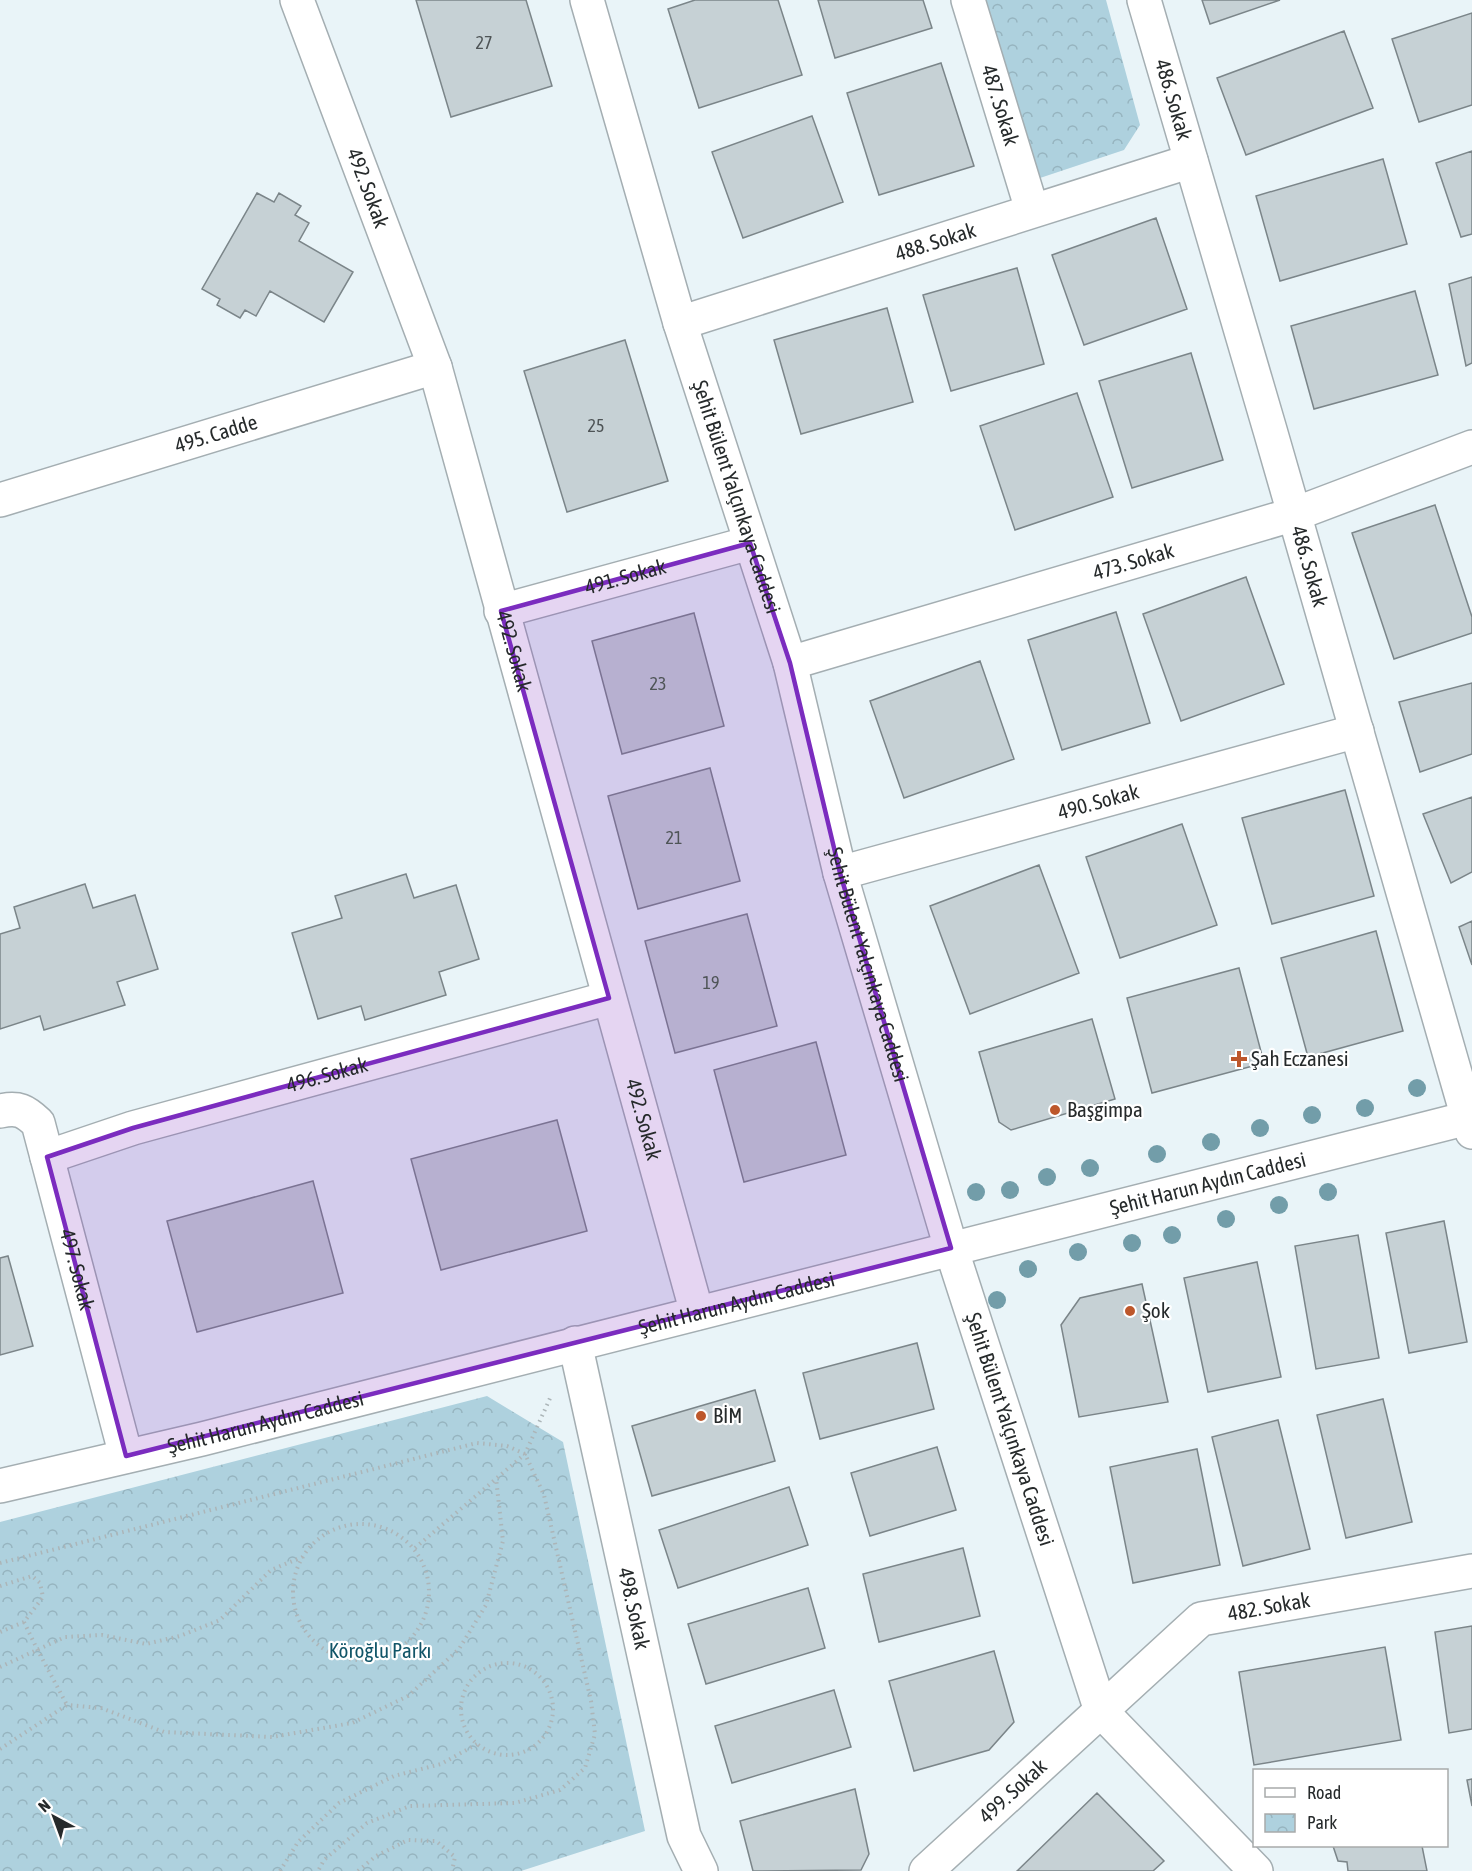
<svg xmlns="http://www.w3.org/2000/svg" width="1472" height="1871" viewBox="0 0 1472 1871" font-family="'Asap Condensed',sans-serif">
<defs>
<pattern id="park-crowns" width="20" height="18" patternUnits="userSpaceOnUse" patternTransform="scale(1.5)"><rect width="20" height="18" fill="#aed1de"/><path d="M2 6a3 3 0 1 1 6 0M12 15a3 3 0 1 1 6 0" fill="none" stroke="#96b4bf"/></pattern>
</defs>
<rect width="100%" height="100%" fill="#e9f4f8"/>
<path fill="url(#park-crowns)" d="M986 0H1106L1140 125 1124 150 1040 178Z
M487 1396 563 1442 645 1831 521 1871H0V1522Z"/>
<path fill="#c6d1d5" stroke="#7b8589" stroke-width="1.5" d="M416 0H526L552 86 451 117Z
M695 0H778L802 75 699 108 668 9Z
M818 0H923L932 28 835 58Z
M1202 0H1280L1210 24Z
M1472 13V105L1419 122 1392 39Z
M1344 31 1373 108 1246 155 1217 78Z
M941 63 974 166 879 195 847 93Z
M812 116 843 202 743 238 712 152Z
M1472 151V234L1461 237 1436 163Z
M1383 159 1407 244 1280 281 1256 196Z
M257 193 274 202 279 193 301 206 295 215 309 223 299 241 353 272 324 322 270 291 256 316 245 310 240 318 217 305 220 299 202 289Z
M1156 218 1187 309 1084 345 1052 255Z
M1017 268 1044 364 951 391 923 295Z
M1472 277V363L1466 366 1449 284Z
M1415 291 1438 375 1314 409 1291 326Z
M887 308 913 402 801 434 774 340Z
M625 340 668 481 567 512 524 371Z
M1191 353 1223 460 1132 488 1099 381Z
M1077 393 1113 497 1015 530 980 426Z
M1435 505 1472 617V633L1394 659 1352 533Z
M1246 577 1284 684 1181 721 1143 614Z
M1116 612 1150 723 1062 750 1028 640Z
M694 613 724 726 622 754 592 641Z
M980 661 1014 759 904 798 870 701Z
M1472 683V754L1420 772 1399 702Z
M710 768 740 881 638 909 608 796Z
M1345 790 1374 896 1272 924 1242 818Z
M1472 797V872L1451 883 1423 814Z
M1182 824 1217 925 1120 958 1086 857Z
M1039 865 1079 973 970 1014 930 906Z
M406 874 414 898 456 885 479 959 439 972 446 995 365 1020 361 1006 318 1019 292 933 342 918 335 896Z
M85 884 93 908 135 895 158 969 117 982 125 1005 44 1030 40 1016 0 1029V934L20 928 14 907Z
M747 914 777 1026 675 1053 645 941Z
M1472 921V965L1459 927Z
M1376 931 1403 1031 1308 1057 1281 958Z
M1239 968 1264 1063 1152 1093 1127 998Z
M1092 1019 1115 1099 1011 1130 999 1122 979 1052Z
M816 1042 846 1155 744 1182 714 1070Z
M557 1120 587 1231 441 1270 411 1159Z
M313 1181 343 1293 197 1332 167 1221Z
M1444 1221 1467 1342 1409 1353 1386 1233Z
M1358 1235 1379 1358 1316 1369 1295 1246Z
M8 1256 33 1346 0 1355V1258Z
M1257 1262 1281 1377 1208 1392 1184 1278Z
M1142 1284 1168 1402 1079 1417 1061 1325 1080 1298Z
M917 1343 934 1409 820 1439 803 1373Z
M755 1390 775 1461 652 1496 632 1426Z
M1383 1399 1412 1522 1346 1538 1317 1415Z
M1278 1420 1310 1549 1243 1566 1212 1437Z
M937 1447 956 1510 870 1536 851 1473Z
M1197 1449 1220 1565 1133 1583 1110 1467Z
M789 1487 808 1545 678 1588 659 1530Z
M963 1548 980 1616 879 1642 863 1574Z
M808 1588 825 1648 706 1684 688 1624Z
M1472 1626V1729L1449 1733 1435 1632Z
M1385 1647 1401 1740 1254 1765 1239 1672Z
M994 1651 1014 1722 989 1750 914 1771 889 1681Z
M834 1690 851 1747 732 1783 715 1726Z
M1472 1779V1806L1467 1780Z
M855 1789 869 1854 861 1870 753 1871 740 1821Z
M1097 1793 1164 1861 1153 1871H1017Z
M1333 1846H1422L1427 1871H1348L1347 1862 1338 1861Z"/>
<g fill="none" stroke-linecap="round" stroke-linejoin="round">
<defs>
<g id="minor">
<path id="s1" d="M297 0 435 367 697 1313"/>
<path id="s2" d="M968 0 1032 210"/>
<path id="s3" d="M1144 0 1270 430 1472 1132"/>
<path id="s4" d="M680 323 1191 161"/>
<path id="s5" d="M0 500 435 367"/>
<path id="s6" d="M501 611 750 543"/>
<path id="s7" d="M790 663 1295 514 1472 447"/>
<path id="s8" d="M840 873 1357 731"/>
<path id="s9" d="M0 1111C19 1107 25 1111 38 1123L126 1456"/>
<path id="s10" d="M47 1157 133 1128 609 998"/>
<path id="s11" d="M575 1343 684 1836 701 1871"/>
<path id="s12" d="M926 1871 1201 1619 1472 1571"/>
</g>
<g id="tertiary">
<path id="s13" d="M587 0 680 323 790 663 840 873 951 1248 1101 1711 1256 1871"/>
</g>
<g id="secondary">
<path id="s14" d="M0 1486 202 1439 1472 1117"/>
</g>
</defs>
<use href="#minor" stroke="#a4aeb2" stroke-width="36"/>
<use href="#tertiary" stroke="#a4aeb2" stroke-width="36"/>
<use href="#secondary" stroke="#a4aeb2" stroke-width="36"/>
<path stroke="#acb5b8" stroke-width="4" stroke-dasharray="1.5 4.5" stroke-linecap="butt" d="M293 1592a68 68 0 1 1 136 0a68 68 0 1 1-136 0Z
M415 1548 525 1454 551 1396
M0 1563 477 1443 507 1446 525 1454 544 1495 591 1701 595 1734 585 1768 560 1790 515 1803 410 1806 367 1823 324 1860 318 1871
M0 1586 32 1576 40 1583 43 1597 24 1622 0 1632
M24 1622 37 1649 67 1705
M461 1709a46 46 0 1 1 92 0a46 46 0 1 1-92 0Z
M0 1667 65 1637 102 1635 146 1644 180 1636 220 1620 271 1570 302 1557
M0 1749 67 1705 101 1708 164 1732 272 1737 352 1723 408 1696 459 1649 486 1605 503 1541 496 1478
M280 1871 298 1842 339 1803 394 1776 441 1764 477 1744
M358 1871 376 1856 408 1840 436 1841 455 1857 452 1871"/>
<use href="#minor" stroke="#fff" stroke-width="33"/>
<use href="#tertiary" stroke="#fff" stroke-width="33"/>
<use href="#secondary" stroke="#fff" stroke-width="33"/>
</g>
<g fill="#729da9">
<circle cx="1417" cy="1088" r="9"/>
<circle cx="1365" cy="1108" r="9"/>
<circle cx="1312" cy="1115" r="9"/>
<circle cx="1260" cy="1128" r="9"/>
<circle cx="1211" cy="1142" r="9"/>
<circle cx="1157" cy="1154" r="9"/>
<circle cx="1090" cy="1168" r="9"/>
<circle cx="1047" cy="1177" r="9"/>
<circle cx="1010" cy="1190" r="9"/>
<circle cx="976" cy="1192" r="9"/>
<circle cx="1328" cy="1192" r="9"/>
<circle cx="1279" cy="1205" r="9"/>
<circle cx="1226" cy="1219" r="9"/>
<circle cx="1172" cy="1235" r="9"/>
<circle cx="1132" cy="1243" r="9"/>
<circle cx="1078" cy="1252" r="9"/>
<circle cx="1028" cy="1269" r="9"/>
<circle cx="997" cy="1300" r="9"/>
</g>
<path fill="#7b2cbf" fill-opacity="0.2" stroke="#7b2cbf" stroke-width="4.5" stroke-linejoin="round" d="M750 543 790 663 840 873 951 1248 126 1456 47 1157 133 1128 609 998 501 611Z"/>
<g fill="#bd572b" stroke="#fff" stroke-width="2">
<path d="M1236 1050h6v6h6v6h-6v6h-6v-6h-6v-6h6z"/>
<circle cx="1055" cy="1110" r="6"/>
<circle cx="1130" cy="1311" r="6"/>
<circle cx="701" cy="1416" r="6"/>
</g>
<g text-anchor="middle" stroke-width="4.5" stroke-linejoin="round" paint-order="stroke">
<g font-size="18" fill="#4e5456">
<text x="484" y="49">27</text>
<text x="596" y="432">25</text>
<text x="658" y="690">23</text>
<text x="674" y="844">21</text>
<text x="711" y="989">19</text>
</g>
<g font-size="21" fill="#262a2b" stroke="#fff">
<text dy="7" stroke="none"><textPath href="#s3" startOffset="104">486. Sokak</textPath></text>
<text dy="7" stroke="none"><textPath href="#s2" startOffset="110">487. Sokak</textPath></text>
<text dy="7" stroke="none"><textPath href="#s1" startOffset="201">492. Sokak</textPath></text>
<text dy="7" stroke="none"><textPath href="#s4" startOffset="268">488. Sokak</textPath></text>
<text dy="7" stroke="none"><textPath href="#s5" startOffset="226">495. Cadde</textPath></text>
<text dy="7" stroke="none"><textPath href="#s13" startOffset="519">Şehit Bülent Yalçınkaya Caddesi</textPath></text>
<text dy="7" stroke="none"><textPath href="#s7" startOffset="358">473. Sokak</textPath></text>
<text dy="7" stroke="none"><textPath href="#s3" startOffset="590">486. Sokak</textPath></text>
<text dy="7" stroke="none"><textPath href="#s6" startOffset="129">491. Sokak</textPath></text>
<text dy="7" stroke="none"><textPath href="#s1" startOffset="687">492. Sokak</textPath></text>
<text dy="7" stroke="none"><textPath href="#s8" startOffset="268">490. Sokak</textPath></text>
<text dy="7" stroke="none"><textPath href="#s13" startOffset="1005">Şehit Bülent Yalçınkaya Caddesi</textPath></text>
<text dy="7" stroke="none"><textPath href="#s10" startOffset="292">496. Sokak</textPath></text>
<text dy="7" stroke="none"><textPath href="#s1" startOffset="1173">492. Sokak</textPath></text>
<text dy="7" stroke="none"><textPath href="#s14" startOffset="1245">Şehit Harun Aydın Caddesi</textPath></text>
<text dy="7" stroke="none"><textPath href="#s9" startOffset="194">497. Sokak</textPath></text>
<text dy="7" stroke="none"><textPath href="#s14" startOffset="759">Şehit Harun Aydın Caddesi</textPath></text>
<text dy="7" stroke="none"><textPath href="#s14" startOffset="273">Şehit Harun Aydın Caddesi</textPath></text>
<text dy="7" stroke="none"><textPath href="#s13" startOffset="1491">Şehit Bülent Yalçınkaya Caddesi</textPath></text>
<text dy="7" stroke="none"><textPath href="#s12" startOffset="442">482. Sokak</textPath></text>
<text dy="7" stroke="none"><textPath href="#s11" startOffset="272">498. Sokak</textPath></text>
<text dy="7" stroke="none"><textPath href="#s12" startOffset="118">499. Sokak</textPath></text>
</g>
<g font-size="21" fill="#262a2b" stroke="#fff" text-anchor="start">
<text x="1251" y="1066">Şah Eczanesi</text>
<text x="1067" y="1117">Başgimpa</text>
<text x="1142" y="1318">Şok</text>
<text x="713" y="1423">BİM</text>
</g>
<g font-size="21" fill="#115568" stroke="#fff">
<text x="380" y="1658">Köroğlu Parkı</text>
</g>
</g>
<rect x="1253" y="1769" width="195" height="78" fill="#ffffff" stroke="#a8aaaa" stroke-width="1.5"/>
<rect x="1265" y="1788" width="30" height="9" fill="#ffffff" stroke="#a8aaaa" stroke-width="1.5"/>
<text x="1307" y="1799" font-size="18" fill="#262a2b">Road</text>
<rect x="1265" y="1814" width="30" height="18" fill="url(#park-crowns)" stroke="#a8aaaa" stroke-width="1.5"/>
<text x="1307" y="1829" font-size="18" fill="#262a2b">Park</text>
<g transform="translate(54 1817) rotate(319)" stroke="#ffffff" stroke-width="4.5" paint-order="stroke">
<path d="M0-4.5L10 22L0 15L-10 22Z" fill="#262a2b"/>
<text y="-9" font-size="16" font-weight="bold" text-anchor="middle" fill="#262a2b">N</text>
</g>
</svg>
